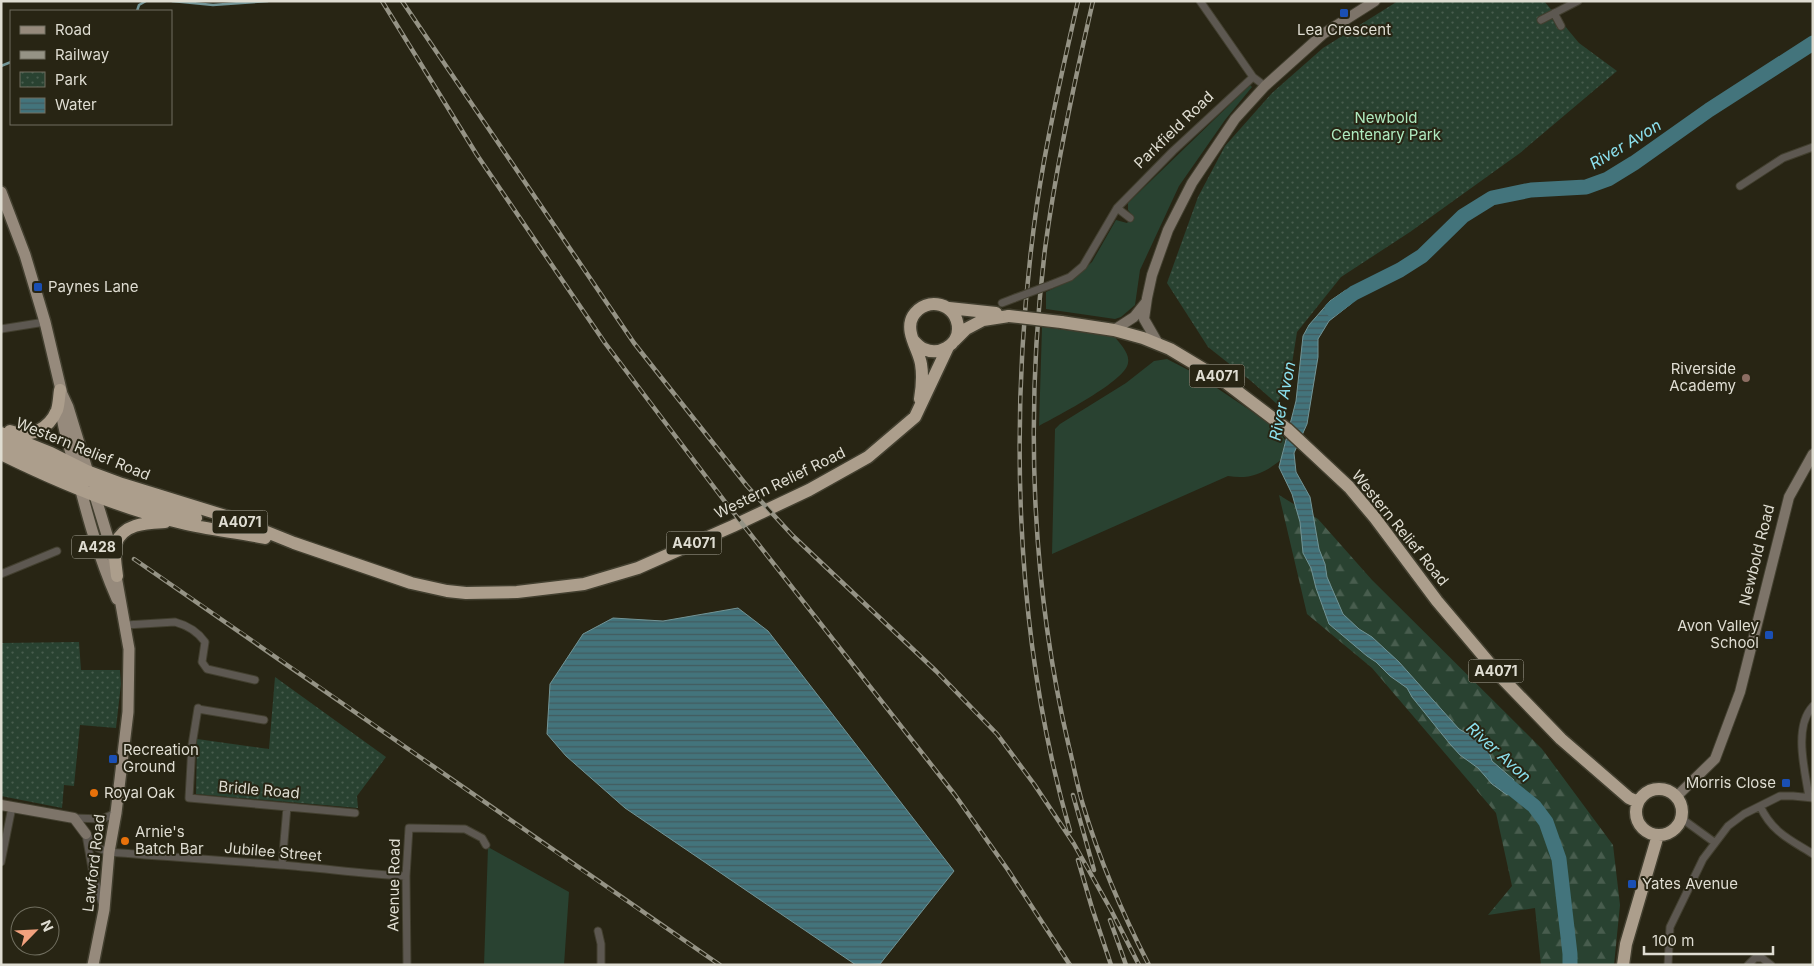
<svg xmlns="http://www.w3.org/2000/svg" width="1814" height="966" viewBox="0 0 1814 966" font-family="Inter,sans-serif">
<defs>
<pattern id="forest-firs" width="22" height="20" patternUnits="userSpaceOnUse" patternTransform="scale(1.25)"><rect width="22" height="20" fill="#294231"/><path d="M5 1l3.5 6h-7zM16 11l3.5 6h-7z" fill="#485d4e"/></pattern>
<pattern id="park-dots" width="8" height="8" patternUnits="userSpaceOnUse" patternTransform="scale(1.25)"><rect width="8" height="8" fill="#294231"/><path d="M2 2h.1M6 6h.1" fill="none" stroke="#485d4e" stroke-width="1.8" stroke-linecap="round"/></pattern>
<pattern id="water-rules" width="6" height="5" patternUnits="userSpaceOnUse" patternTransform="scale(1.25)"><rect width="6" height="5" fill="#43747c"/><path d="M0 2.5h6" fill="none" stroke="#435b5e"/></pattern>
</defs>
<rect width="100%" height="100%" fill="#282514"/>
<path fill="#294231" d="M1250 85 1252 87 1225 120 1179 186 1140 270 1135 305 1121 317 1115 319 1046 309V292L1073 279 1092 262 1116 220 1127 223 1133 216 1128 210V203Z
M1042 327 1114 336C1120 344 1130 353 1128 363 1126 381 1057 416 1039 426Z
M1167 359 1196 374 1278 429 1285 440 1281 460C1264 473 1250 480 1228 476L1052 554 1055 429 1060 424 1126 383 1154 361Z
M488 847 569 892 564 965H484Z"/>
<path fill="url(#forest-firs)" d="M1279 495 1318 519 1372 580 1542 749 1613 845 1620 905 1614 965H1541L1535 908 1488 915 1512 886 1496 813 1372 668 1307 614Z"/>
<path fill="url(#park-dots)" d="M1398 1H1544L1579 43 1617 71 1520 153 1410 232 1341 277 1297 332 1291 370 1277 404 1251 381 1208 347 1167 283 1198 197 1225 146 1272 93 1323 48Z
M79 642 81 670H120L121 684 116 728 80 725 74 786 64 785 62 808 1 796V643Z
M275 677 386 757 357 796 358 808 196 794 197 739 269 749Z"/>
<path fill="url(#water-rules)" stroke="#729496" d="M1346 290 1352 303 1329 321 1318 339V357L1307 424 1294 453 1296 472 1310 497 1319 549 1325 564 1327 577 1343 614 1359 629 1372 637 1399 662 1459 729 1466 733 1482 734 1487 737 1489 743V752L1492 761 1514 780 1507 795 1492 784 1478 768 1460 755 1450 744 1412 697 1407 688 1390 676 1376 662 1367 656 1329 624 1316 588 1311 568 1303 553 1300 522 1292 494 1279 467 1296 401 1303 336 1309 325 1330 301Z
M738 608 768 631 954 871 880 964 856 965 625 808 566 756 547 734 550 684 583 634 613 618 663 621Z"/>
<g fill="none" stroke-linecap="round" stroke-linejoin="round">
<path stroke="#729496" stroke-width="2.5" d="M172 1 213 5 268 1
M137 11 139 5 146 1
M1 66 11 62"/>
<path stroke="#43747c" stroke-width="15" d="M1332 309 1354 293 1400 270 1422 256 1463 216 1492 198 1531 190 1586 187 1608 179 1634 163 1709 110 1813 43
M1495 775 1534 806 1546 822 1559 859 1570 954V965"/>
<defs>
<path id="street" d="M1200 1 1253 77 1265 86
M1554 13 1561 26
M1541 20 1578 1
M1740 186 1783 158 1813 147
M1117 208 1130 218
M1050 285 1070 277 1083 266 1117 208 1173 151 1253 77
M1002 303 1015 298
M1 329 45 322
M1 574 57 551
M126 625 175 622C186 625 198 632 205 642L202 662 207 669 255 680
M198 708 192 745 189 798 355 813
M198 709 264 720
M1809 797C1805 771 1793 727 1813 706
M1760 806C1772 832 1789 839 1813 854
M74 818 102 819 116 813
M1681 818 1714 842
M86 834 98 848 109 852C166 857 223 860 280 865 322 868 364 874 406 876
M86 835 93 874 102 903
M1 862 12 807
M282 865 287 807
M598 931 601 944V965
M407 965 406 876 409 828 465 829 482 838 486 845
M1668 965 1670 927 1703 859 1728 826 1744 814 1780 796H1793L1813 798
M1748 965 1755 958H1762L1771 965"/>
<path id="secondary" d="M1114 330 1134 317 1146 302
M1159 345 1144 319 1147 298 1152 275 1168 230 1192 183 1235 119 1265 86 1323 34 1375 1
M1676 797 1715 759 1740 692 1789 497 1813 454
M1 805 74 818 86 834"/>
<path id="primary" d="M1 192 25 255 45 322 62 394 68 407 111 548 129 649 128 712 116 813 109 852 104 910 93 965
M61 404C61 422 68 442 73 460 85 507 97 554 117 599"/>
<path id="highway" d="M949 308 996 313
M1061 322 1114 330 1143 338 1170 349 1225 382 1287 429 1349 487 1375 518 1437 601 1502 678 1561 739 1629 798 1638 802
M913 340C916 343 919 347 924 349 939 356 958 345 958 329 958 303 926 295 913 316 904 331 919 350 921 364 923 376 922 387 920 399
M954 341 966 329 983 320 1009 316
M10 431C30 439 49 429 57 410 59 404 59 396 60 390
M1 433 51 453 87 471 122 484 232 518 294 543 411 583 447 591 466 593 517 592 584 584 638 568 733 526 809 490 868 457 915 417 948 347
M1 442 76 476 85 481
M1 454C60 483 119 508 182 523 209 530 238 532 265 538
M82 475 104 488 196 518
M117 576C116 566 113 552 116 543 124 523 147 523 165 522
M1636 812a23 23 0 1 1 46 0a23 23 0 1 1-46 0Z
M1623 965 1626 944 1658 835"/>
</defs>
<use href="#street" stroke="#423f2f" stroke-width="9"/>
<use href="#secondary" stroke="#423f2f" stroke-width="12"/>
<use href="#primary" stroke="#423f2f" stroke-width="14"/>
<use href="#highway" stroke="#423f2f" stroke-width="15"/>
<use href="#street" stroke="#5d5851" stroke-width="7"/>
<use href="#secondary" stroke="#7d7469" stroke-width="10"/>
<use href="#primary" stroke="#968a7c" stroke-width="11"/>
<use href="#highway" stroke="#ac9e8c" stroke-width="12"/>
<defs>
<path id="rail" d="M382 1 477 155 605 343 726 503 955 795 1008 870 1070 965
M402 1 634 343 747 486 793 536 936 671 997 734 1034 784 1074 844 1111 910 1139 965
M1093 1C1074 83 1056 166 1045 249 1025 414 1031 585 1069 747 1074 766 1077 786 1083 805 1099 858 1123 915 1149 965
M134 559C330 693 524 831 720 965
M1073 795 1094 870
M1070 831C1013 633 1008 407 1037 204 1047 136 1063 68 1078 1
M1078 860 1092 908 1111 965
M1110 920 1126 965"/>
</defs>
<use href="#rail" stroke="#959385" stroke-width="4.5"/>
<use href="#rail" stroke="#282514" stroke-width="2.5" stroke-dasharray="8" stroke-linecap="butt"/>
<defs>
<path id="street-bridge" d="M1015 298 1050 285"/>
<path id="highway-bridge" d="M1009 316 1061 322"/>
</defs>
<use href="#street-bridge" stroke="#423f2f" stroke-width="9" stroke-linecap="butt"/>
<use href="#highway-bridge" stroke="#423f2f" stroke-width="15" stroke-linecap="butt"/>
<use href="#street-bridge" stroke="#5d5851" stroke-width="7"/>
<use href="#highway-bridge" stroke="#ac9e8c" stroke-width="12"/>
</g>
<g fill="#1a4fb4" stroke="#282514" stroke-width="2">
<rect x="1339" y="8" width="10" height="10" rx="2.5"/>
<rect x="33" y="282" width="10" height="10" rx="2.5"/>
<rect x="1764" y="630" width="10" height="10" rx="2.5"/>
<rect x="108" y="754" width="10" height="10" rx="2.5"/>
<rect x="1781" y="778" width="10" height="10" rx="2.5"/>
<rect x="1627" y="879" width="10" height="10" rx="2.5"/>
</g>
<circle fill="#8d6e63" stroke="#282514" stroke-width="2" cx="1746" cy="378" r="5"/>
<g fill="#e8710a" stroke="#282514" stroke-width="2">
<circle cx="94" cy="793" r="5"/>
<circle cx="125" cy="841" r="5"/>
</g>
<g text-anchor="middle" stroke-width="4" stroke-linejoin="round" paint-order="stroke">
<g fill="#282514" stroke="#a8a699" stroke-width="1">
<rect x="1189.5" y="364.5" width="55" height="23" rx="4"/>
<rect x="212.5" y="510.5" width="55" height="23" rx="4"/>
<rect x="666.5" y="531.5" width="55" height="23" rx="4"/>
<rect x="72" y="535.5" width="50" height="23" rx="4"/>
<rect x="1468.5" y="659.5" width="55" height="23" rx="4"/>
</g>
<g font-size="14" font-weight="bold" fill="#dfddd2">
<text x="1217" y="381">A4071</text>
<text x="240" y="527">A4071</text>
<text x="694" y="548">A4071</text>
<text x="97" y="552">A428</text>
<text x="1496" y="676">A4071</text>
</g>
<g font-size="15" fill="#dfddd2" stroke="#282514" text-anchor="start">
<text x="1344" y="35" text-anchor="middle">Lea Crescent</text>
<text x="48" y="292">Paynes Lane</text>
<text x="1736" y="374" text-anchor="end">Riverside<tspan x="1736" dy="17">Academy</tspan></text>
<text x="1759" y="631" text-anchor="end">Avon Valley<tspan x="1759" dy="17">School</tspan></text>
<text x="123" y="755">Recreation<tspan x="123" dy="17">Ground</tspan></text>
<text x="1776" y="788" text-anchor="end">Morris Close</text>
<text x="104" y="798">Royal Oak</text>
<text x="135" y="837">Arnie's<tspan x="135" dy="17">Batch Bar</tspan></text>
<text x="1642" y="889">Yates Avenue</text>
</g>
<g font-size="15" fill="#afeabf" stroke="#282514">
<text x="1386" y="123">Newbold<tspan x="1386" dy="17">Centenary Park</tspan></text>
</g>
<g font-size="15" fill="#dfddd2" stroke="#282514">
<text transform="translate(1174 130) rotate(-44)" y="5">Parkfield Road</text>
<text transform="translate(83 449) rotate(22)" y="5">Western Relief Road</text>
<text transform="translate(780 483) rotate(-26)" y="5">Western Relief Road</text>
<text transform="translate(1400 528) rotate(51)" y="5">Western Relief Road</text>
<text transform="translate(1757 555) rotate(-76)" y="5">Newbold Road</text>
<text transform="translate(259 790) rotate(5)" y="5">Bridle Road</text>
<text transform="translate(273 852) rotate(5)" y="5">Jubilee Street</text>
<text transform="translate(94 863) rotate(-83)" y="5">Lawford Road</text>
<text transform="translate(394 885) rotate(-89)" y="5">Avenue Road</text>
</g>
<g font-size="16" font-style="italic" fill="#8ce1ef" stroke="#282514">
<text transform="translate(1625 144) rotate(-31)" y="6">River Avon</text>
<text transform="translate(1282 401) rotate(-79)" y="6">River Avon</text>
<text transform="translate(1499 752) rotate(42)" y="6">River Avon</text>
</g>
</g>
<rect width="1814" height="966" fill="none" stroke="#dfddd2" stroke-width="5"/>
<rect x="10" y="10" width="162" height="115" fill="#282514" stroke="#716f60"/>
<rect x="20" y="26" width="25" height="8" fill="#968a7c" stroke="#716f60"/>
<text x="55" y="35" font-size="15" fill="#dfddd2">Road</text>
<rect x="20" y="51" width="25" height="8" fill="#959385" stroke="#716f60"/>
<text x="55" y="60" font-size="15" fill="#dfddd2">Railway</text>
<rect x="20" y="72" width="25" height="15" fill="url(#park-dots)" stroke="#716f60"/>
<text x="55" y="85" font-size="15" fill="#dfddd2">Park</text>
<rect x="20" y="98" width="25" height="15" fill="url(#water-rules)" stroke="#716f60"/>
<text x="55" y="110" font-size="15" fill="#dfddd2">Water</text>
<g transform="translate(35 931) rotate(66)"><circle r="24" fill="#282514" stroke="#716f60"/>
<path d="M0-4L9 19L0 12L-9 19Z" fill="#f2a17e"/>
<text y="-8" font-size="14" font-weight="bold" text-anchor="middle" fill="#dfddd2">N</text>
</g>
<path d="M1644 946v8h129v-8" fill="none" stroke="#dfddd2" stroke-width="2.5"/>
<text x="1652" y="946" font-size="15" fill="#dfddd2" stroke="#282514" stroke-width="4" paint-order="stroke">100 m</text>
</svg>
